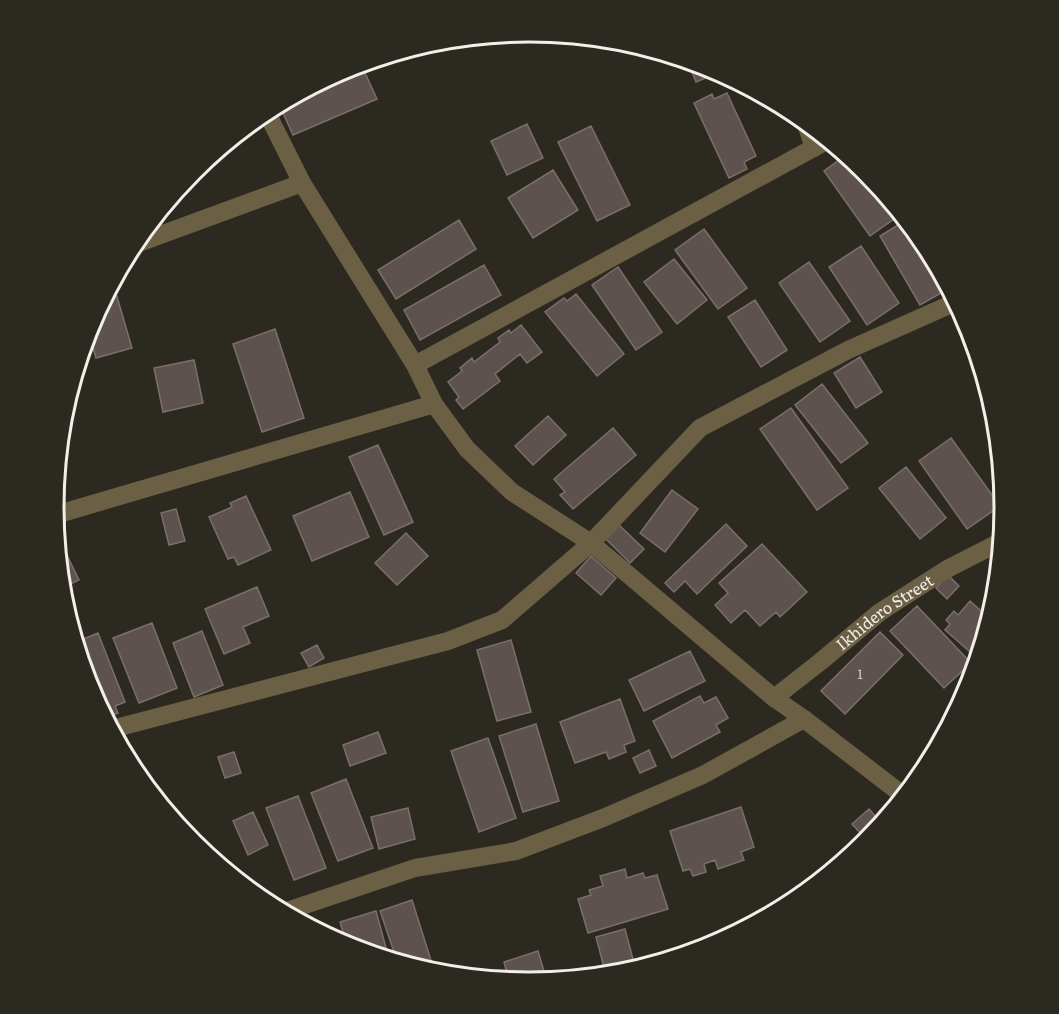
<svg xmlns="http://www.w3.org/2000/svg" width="1059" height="1014" viewBox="0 0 1059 1014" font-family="Literata,serif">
<rect width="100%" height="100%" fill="#2b2920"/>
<path fill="#5d524e" stroke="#7b6f6b" stroke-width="1.5" d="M687 60 712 68 720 72 696 82Z
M361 64 377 99 293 135 279 104 348 68Z
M727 93 756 156 744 162 747 169 729 178 694 103 712 94 714 99Z
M527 124 543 158 507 175 491 141Z
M591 126 630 205 597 221 558 142Z
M846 155 866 171 901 214 870 236 824 171Z
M553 170 578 210 533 238 508 198Z
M459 220 476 249 396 299 378 270Z
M906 220 948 289 920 305 880 236Z
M704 229 747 288 718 309 675 250Z
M861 246 899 303 867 325 829 267Z
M674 259 707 300 677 324 644 282Z
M809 262 850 321 820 342 779 283Z
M484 265 501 295 420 340 404 310Z
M618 267 662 332 636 350 592 285Z
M113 283 132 348 96 358 88 331 90 325Z
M576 294 624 354 597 376 545 312 564 298 567 301Z
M755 300 787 350 761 367 728 317Z
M521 325 542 352 527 363 520 354 495 374 500 381 463 409 456 400 459 397 448 382 462 371 460 368 472 358 474 362 500 342 498 338 509 330 511 333Z
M275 329 304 418 262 432 233 344Z
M860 357 882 392 856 408 834 373Z
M194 360 203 403 163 412 154 368Z
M822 384 868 443 841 463 795 405Z
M791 408 848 488 817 510 760 429Z
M548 416 566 435 533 465 515 446Z
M613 428 636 455 573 509 560 495 565 492 554 479Z
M951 438 1000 506 967 529 919 461Z
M378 445 413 522 384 535 349 457Z
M906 467 946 518 920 539 879 488Z
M672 490 698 509 665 552 640 533Z
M350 492 369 537 312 561 293 516Z
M246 496 271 550 238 565 234 557 228 559 209 517 232 507 230 503Z
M176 509 185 541 169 545 161 513Z
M726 524 747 546 697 594 685 581 674 592 665 583Z
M619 525 644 549 630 563 606 539Z
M406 533 428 556 397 585 375 563Z
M59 539 79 580 62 588 57 540Z
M762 544 807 592 780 617 776 612 760 626 745 610 731 623 715 605 728 593 719 583Z
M591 556 616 578 601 595 576 573Z
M948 575 959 586 947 599 936 588Z
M257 587 269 616 243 627 250 643 224 654 205 609Z
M970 601 990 619 978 659 945 630 950 624 946 620 954 611 958 615Z
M917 606 971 663 944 688 890 631Z
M152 623 177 688 139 703 113 638Z
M202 631 223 685 194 697 173 643Z
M880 632 903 655 845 714 821 691Z
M98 633 125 702 115 706 118 713 105 717 90 689 76 642Z
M511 640 531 712 497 721 477 650Z
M317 645 324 658 309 667 301 653Z
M690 651 705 681 644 711 629 680Z
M700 696 704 703 716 697 728 718 716 725 720 732 672 758 653 721Z
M620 699 635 741 624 745 626 752 609 759 606 752 575 763 560 722Z
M536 724 559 801 523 812 499 736Z
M378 732 386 753 350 766 343 745Z
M488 738 516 818 479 832 451 751Z
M649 750 656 766 640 773 633 758Z
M234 752 241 773 225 778 218 757Z
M346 779 373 848 338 861 311 793Z
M298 796 326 868 294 880 266 808Z
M741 807 754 847 741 852 744 860 718 869 715 860 704 864 706 872 693 876 690 869 683 871 670 831Z
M408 808 415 839 379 849 371 817Z
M869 809 881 823 864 837 852 824Z
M253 812 268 845 248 855 233 821Z
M625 869 627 878 643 873 645 878 657 875 668 909 588 933 578 899 591 895 589 890 603 886 600 876Z
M823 879 796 901 792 893Z
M412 900 435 973 397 961 380 911Z
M376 911 389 959 347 946 340 922Z
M625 929 635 967 606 975 596 937Z
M538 951 547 981 529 982 509 981 504 962Z"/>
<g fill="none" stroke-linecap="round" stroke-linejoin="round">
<g stroke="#6b6043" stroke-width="18">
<path d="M266 111 302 183 415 365 434 404 467 449 512 492 591 543 774 698 804 719 904 796"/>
<path d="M805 121 814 148"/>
<path d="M133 245 302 183"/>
<path d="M415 365 828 140"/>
<path d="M55 515 434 404"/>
<path id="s1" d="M774 698 820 662 880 612 947 569 1002 541"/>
<path d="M112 729 448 641 502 620 591 543 700 428 848 350 956 302"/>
<path d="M284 912 415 868 516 851 603 818 703 775 804 719"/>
</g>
</g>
<g text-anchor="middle" stroke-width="4.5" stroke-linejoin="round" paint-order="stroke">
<g font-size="14" fill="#ccc8c2">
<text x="860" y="679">1</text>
</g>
<g font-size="16" fill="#f1efe9" stroke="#2b2920">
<text dy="6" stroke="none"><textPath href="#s1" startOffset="140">Ikhidero Street</textPath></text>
</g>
</g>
<path d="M0 0H1059V1014H0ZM64 507a465 465 0 1 1 930 0a465 465 0 1 1-930 0Z" fill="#2b2920" fill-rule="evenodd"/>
<path fill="none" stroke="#f1efe9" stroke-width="3" d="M64 507a465 465 0 1 1 930 0a465 465 0 1 1-930 0Z"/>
</svg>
